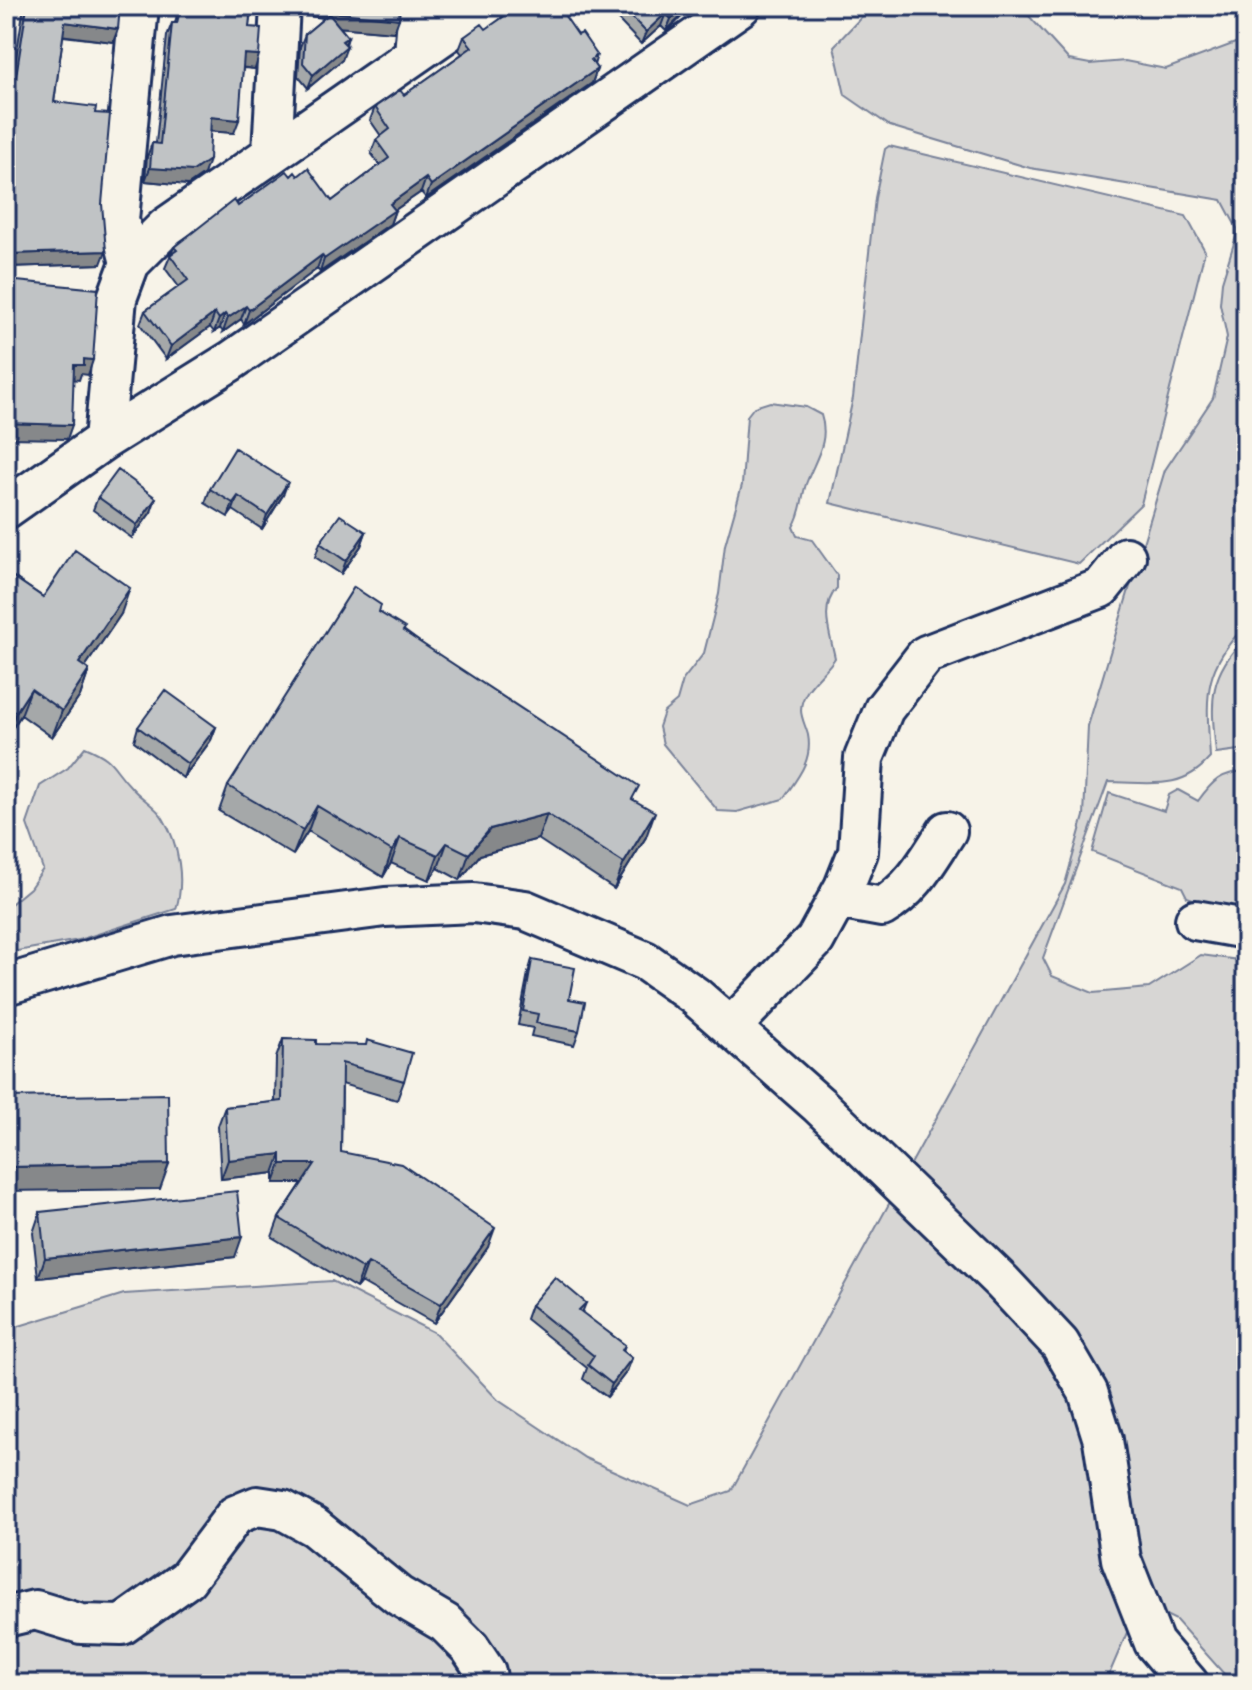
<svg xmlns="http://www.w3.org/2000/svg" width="1252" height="1690" viewBox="0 0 1252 1690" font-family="'Balsamiq Sans',sans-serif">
<rect width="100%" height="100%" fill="#f7f3e8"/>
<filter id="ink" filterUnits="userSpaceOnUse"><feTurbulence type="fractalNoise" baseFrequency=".0125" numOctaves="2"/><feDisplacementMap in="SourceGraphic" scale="16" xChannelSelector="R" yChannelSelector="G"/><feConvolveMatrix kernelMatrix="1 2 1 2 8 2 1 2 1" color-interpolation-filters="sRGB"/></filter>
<g filter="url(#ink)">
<path fill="#d7d6d4" stroke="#798299" stroke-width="2" d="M883 6H975L1029 16 1069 60 1090 64 1125 61 1166 69 1246 39V625C1200 671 1207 700 1210 758 1181 792 1148 782 1108 782L1043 958 1052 976 1093 993 1149 988 1201 955 1246 961V1684L1224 1674 1176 1620 1140 1602 1105 1684H6V1330L124 1294 332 1281 435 1333 498 1400 585 1458 690 1505 731 1491 1065 884 1084 816 1088 726 1165 470 1213 398 1227 337 1220 304 1222 282 1238 230 1222 200 1030 168 890 126 845 95 834 46 869 9Z
M889 146 1186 216 1205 251 1141 504 1079 564 830 503 853 398 875 198 885 149Z
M770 402 806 407 821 415C830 442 815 459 806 484 801 499 802 513 793 527L797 536 812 540 837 575V588C819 608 830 633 835 658 825 674 801 689 801 710 801 718 806 727 808 735 813 761 797 778 783 799L737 812 718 811 663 744 659 727 664 712 677 701 683 680 704 653 719 594 725 545 742 485 747 416 754 407Z
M1246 637V749L1216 753C1211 702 1207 676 1246 637Z
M85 747C116 760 110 765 131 787 140 798 156 806 163 818 179 844 185 881 176 909L79 940 6 953V908L30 888 43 869 27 824 40 786 68 768Z
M1246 771V918L1187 897 1182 887 1092 852 1109 793 1164 811 1169 795 1178 790 1198 801C1213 780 1221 773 1246 771Z"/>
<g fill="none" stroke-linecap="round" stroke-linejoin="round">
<defs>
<path id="minor" d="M414 54 418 6
M272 152 280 6
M130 263 119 220 139 6
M104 440 117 298 130 263 166 227 485 6
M6 509 104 440 231 361 741 6
M838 899 882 907C913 889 928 860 947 831
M1195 920 1246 929
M6 985 172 935 385 907 474 903 525 910 645 961 695 996 819 1105 1002 1282 1060 1344 1088 1392 1103 1440 1121 1559 1154 1643 1189 1684
M731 1027 815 940 844 887 858 852 864 758 884 709 926 655 1101 588 1126 557
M6 1617 35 1610 81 1624 122 1625 187 1579 235 1515 257 1506 283 1510 314 1527 399 1596 445 1623 470 1648 486 1672 488 1684"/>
</defs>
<use href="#minor" stroke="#1b2f5e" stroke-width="44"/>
<use href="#minor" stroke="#f7f3e8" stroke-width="38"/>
</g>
<path fill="#a5a8a9" stroke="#1b2f5e" stroke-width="2" d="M24 6H120L113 42 63 36 54 102 95 113 102 204 101 264 6 267V90L11 89Z
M179 6H251L249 27 255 69 243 68 234 133 210 131 204 174 188 185 145 181 147 157 152 143H156L167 36 172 23H175Z
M300 6H400L394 32 340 27 348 37 342 60 308 88 298 76 300 47 305 34 324 18 302 15Z
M605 6H692L670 29 666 31 661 26 641 44Z
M486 29 578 35 597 55 594 65 597 69 592 83 426 198 421 192 395 210 390 224 320 272 317 269 244 324 241 319 223 332 220 328 214 332 210 327 166 359 140 324 145 311 179 287 165 268 174 247 238 206 291 176H298L332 201 380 165 371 153 376 140 381 136 370 120 375 107 404 95 462 54 459 50 464 37Z
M210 489 283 495 262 529 233 510 228 517 205 503Z
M98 497 151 512 132 538 93 510Z
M366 532 361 546 341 574 315 557 320 543Z
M6 572 43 597 121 614 85 667 89 670 80 696 52 737 21 715 6 738Z
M379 612 634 800 646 837 614 889 538 839 480 855 460 880 438 868 429 880 391 863 383 877 308 831 293 855 219 811 228 786Z
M138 727H216L211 740 183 778 134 741Z
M532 960 569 999 579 1031 574 1045 531 1036 533 1028 518 1025 528 973Z
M283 1039 316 1044 404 1081 397 1100 342 1084 341 1152 488 1247 434 1323 361 1282 356 1288 272 1237 279 1218 302 1183H274V1173L221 1179 218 1126 225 1107 275 1102 276 1058Z
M40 1212 235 1257 38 1278 33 1233Z
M586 1303 582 1313 625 1345 623 1351 632 1358 627 1371 607 1397 583 1379 587 1368 526 1319 531 1305Z"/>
<path fill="#86888a" stroke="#1b2f5e" stroke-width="2" d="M305 6H338L399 19 394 32 325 26 328 18 302 15Z
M685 6H692L666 31 671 19Z
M666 13 661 26 641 44 646 32Z
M65 22 118 29 113 42 60 35Z
M348 37 343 49 347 46 342 60 308 88 313 75 342 41Z
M244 54 259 55 255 69 239 67Z
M597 69 592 83 426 198 431 185Z
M211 117 239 120 234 133 206 131Z
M209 160 204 174 188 185 145 181 150 168Z
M426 178 421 192 395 210 390 224 320 272 324 259 390 204Z
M106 251 101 264 6 267V254Z
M322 255 317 269 244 324 249 310Z
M246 306 241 319 223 332 228 318Z
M215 313 210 327 166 359 171 346Z
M225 314 220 328 214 332 219 319Z
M84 359 93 360 88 375 81 374 79 380 68 379 74 365Z
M6 423 72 425 67 439 6 438Z
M288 482 283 495 262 529 267 515Z
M238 496 233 510 228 517 233 503Z
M156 498 151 512 132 538 137 525Z
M366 532 361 546 341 574 346 561Z
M130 588 121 614 70 689 79 663Z
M89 670 80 696 52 737 62 711Z
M31 689 21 715 6 738 16 712Z
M216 727 211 740 183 778 188 764Z
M317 806 308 831 293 855 303 830Z
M655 812 646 837 614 889 624 863Z
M547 814 538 839 480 855 460 880 469 854 490 829Z
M400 838 391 863 383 877 392 851Z
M447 843 438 868 429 880 438 855Z
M281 1154 274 1173 221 1179 228 1160Z
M169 1164 160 1189 6 1191V1167Z
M281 1164H315L308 1183H274Z
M495 1228 488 1247 434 1323 441 1304Z
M242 1237 235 1257 38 1278 45 1258Z
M368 1263 361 1282 356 1288 363 1269Z
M632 1358 627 1371 607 1397 612 1384Z"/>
<path fill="#c0c3c5" stroke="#1b2f5e" stroke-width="2" d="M27 6H120L118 29 65 22 54 102 96 107 95 113 110 114 102 204 106 251 6 254V90L14 89Z
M181 6H251L249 27 261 28 259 55 244 54 239 120 211 117 209 160 193 171 150 168 152 143 160 144 172 23H177Z
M338 6H400L399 19 330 12Z
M519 6H558L578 35 582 33 597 55 591 60 597 69 431 185 426 178 390 204 395 210 324 259 322 255 249 310 246 306 228 318 225 314 219 319 215 313 171 346 145 311 188 280 170 255 177 250 174 247 234 200 238 206 287 171 291 176 295 172 298 176 308 168 332 201 389 158 376 140 390 129 375 107 400 90 404 95 472 47 464 37 482 24 486 29Z
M621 6H685L671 19 666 13 646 32Z
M329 14 348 37 342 41 347 46 313 75 303 63 305 34Z
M6 280 98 289 93 360 84 359V365H74L72 425 6 423Z
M235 448 288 482 267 515 238 496 233 503 210 489Z
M118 470 156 498 137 525 98 497Z
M340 515 366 532 346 561 320 543Z
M75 550 130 588 79 663 89 670 62 711 31 689 16 712 6 705V572L43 597Z
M354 587 381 605 379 612 405 628 403 631 639 786 632 799 655 812 624 863 547 814 490 829 469 854 447 843 438 855 400 838 392 851 317 806 303 830 228 786Z
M165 690 216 727 188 764 138 727Z
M532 960 575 968 569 999 585 1002 579 1031 536 1023 538 1014 523 1011Z
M283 1039 316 1040V1044L366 1045 367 1040 412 1053 404 1081 342 1063 341 1152 401 1164 495 1228 441 1304 368 1263 363 1269 279 1218 315 1164H281V1154L228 1160 225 1107 282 1101Z
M168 1094 169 1164 6 1167V1097Z
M237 1191 242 1237 45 1258 40 1212Z
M555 1277 586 1303 579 1310 625 1345 622 1350 632 1358 612 1384 588 1365 594 1356 531 1305Z"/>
</g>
<rect width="1252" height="1690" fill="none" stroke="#f7f3e8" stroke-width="32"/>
<rect x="16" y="16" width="1220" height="1658" fill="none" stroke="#1b2f5e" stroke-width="3" filter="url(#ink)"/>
</svg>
